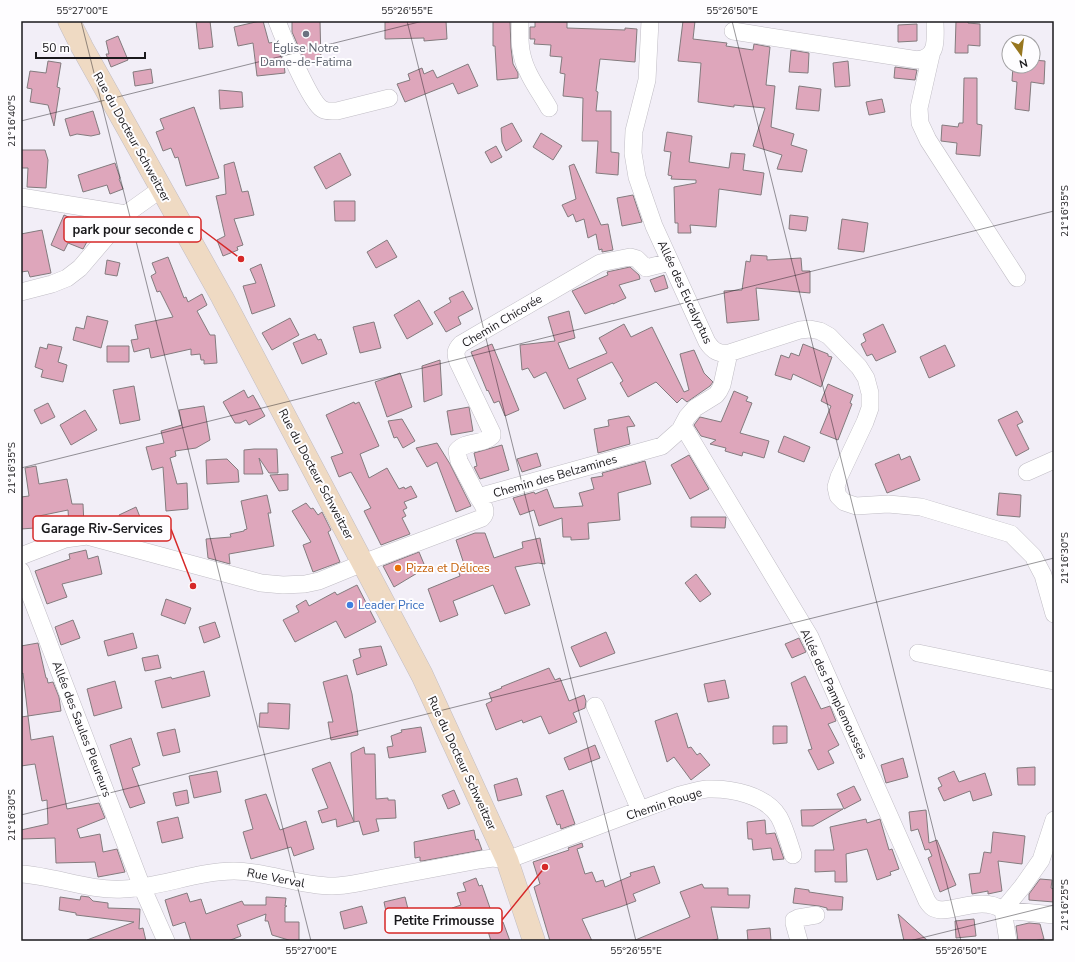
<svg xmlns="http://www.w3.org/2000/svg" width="1075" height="962" viewBox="0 0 1075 962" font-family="'Nunito Sans',sans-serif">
<rect width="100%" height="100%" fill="#f2eef7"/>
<path fill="#dea6bb" stroke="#837b7e" d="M196 21H210L213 47 199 49Z
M260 21H263L269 43 275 42 284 64 285 73 257 76 253 43 238 46 234 27Z
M292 21H320L321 63 306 64 292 32Z
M389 21H446L447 39 424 41V38L385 39V22H389Z
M493 21H510L511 48 513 64 518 73V78L497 80 495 46H493Z
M535 21 567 22V28L625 30V28L637 29 635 62 600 59 596 91 598 92 596 111H611V152L619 153 618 175 596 173 598 141H582L583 98 563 96 565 74 560 73 562 57 550 56 551 45 534 44 535 39H530V27H535Z
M683 21H695L693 39 727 43 726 46 753 50 754 44 770 47 766 85 775 86 771 127 794 134 791 145 807 150 802 172 777 169 782 155 753 146 765 108 734 105V107L698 102 701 63 678 61Z
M956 21H968V23L980 24V46L968 45V53H955Z
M917 24V41L898 42V25Z
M118 36 128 60 111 67 106 54H109L106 41Z
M791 50 809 53 808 73 789 72Z
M1033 60 1045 61 1044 84 1031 82 1029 111 1015 109 1017 82 1012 81 1013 66H1033Z
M48 61 61 63 57 87 60 88 54 126 48 105 30 102 32 89 27 88 30 71 46 73Z
M848 61 850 86 835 87 833 63Z
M468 64 478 86 458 94 453 83 405 102 397 84 410 80 408 74 422 68 424 74 433 70 437 78Z
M895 67 917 70 915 80 894 78Z
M151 69 153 83 135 86 133 72Z
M964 78H977V124L982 125 980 156 956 154 957 143 941 141 942 125 958 127 959 123H963Z
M799 86 821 89 819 111 796 109Z
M219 90 242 92 243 107 220 109Z
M882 99 885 112 869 115 866 102Z
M194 107 219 178 186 186 178 157 175 158 171 148 163 151 156 132 164 129 160 119Z
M93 111 100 134 91 136 77 134 70 136 65 119Z
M512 123 522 141 506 151 502 142 501 128Z
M667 132 692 136 689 162 729 168 731 153 745 154 743 170 764 173 761 195 719 189 716 227 690 225 691 233H678V223H675L674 187 696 183V180L671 179 672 176 668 175 671 152 664 151Z
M541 133 562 146 553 160 533 147Z
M496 146 502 157 491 163 485 152Z
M21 150H45L48 160 46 188 27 187 28 168H21Z
M340 153 351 175 326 189 314 167Z
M234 162 242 192 248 191 254 215 234 219 243 245 237 247 238 250 223 256 217 240 225 236 216 196 226 194 224 165Z
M115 163 120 178 119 179 123 189 110 194 107 185 83 192 78 175Z
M574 164 601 225 608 224 613 250 602 252V249L599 250 596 234 588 238 584 219 576 222 573 214 568 217 562 205 576 199 569 166Z
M633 195 642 222 622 226 617 198Z
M334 201H355V221H335Z
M64 215 86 225 82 235 89 238 83 249 68 243 64 251 51 245Z
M790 215 808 217 806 231 789 229Z
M842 219 868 223 864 252 838 249Z
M42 230 51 273 30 277 28 271 21 272V234Z
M387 240 397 257 376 268 367 252Z
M751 255 767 256V260L801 258 802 271H810V293L756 288 759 320 727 323 724 291 742 290 746 261 750 262Z
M168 257 184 298 186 297 188 302 202 294 207 305 197 311 210 335H215L217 363 204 364V360H201L200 354 191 355V349L151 358 149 348 134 352 131 340 138 339 135 325 173 317 160 291 157 292 151 276 156 273 152 263Z
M107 260 120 263 117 276 105 274Z
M261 264 275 306 252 314 243 286 256 283 250 269Z
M630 267 639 275 640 279 619 285 626 298 613 304V303L585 314 572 291 608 275 607 272Z
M664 275 668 288 655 292 650 280Z
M463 291 473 309 458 317 461 324 446 332 434 312 451 302 449 298Z
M419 300 433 324 407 339 394 315Z
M569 311 575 338 558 343 569 369 607 353 599 338 624 324 631 337 652 327 684 392 689 390 680 354 694 350 704 373 713 382 710 386 687 402 682 398 677 403 656 382 628 397 620 383 623 381 612 362 577 379 586 399 564 409 546 372 534 378 528 368 522 370 520 345 555 341 548 317Z
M87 316 108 321 101 348 73 340 76 327 84 329Z
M290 318 299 335 272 350 262 333Z
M374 322 381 348 360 353 353 327Z
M883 324 896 352 876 361 872 354 867 356 861 344 866 341 863 334Z
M315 334 318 340 321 339 327 354 302 364 293 343Z
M48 344 62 347 58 362 67 365 63 382 41 377 43 370 35 367 40 347 47 349Z
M492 344 519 410 505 416 499 401 494 403 488 390 487 391 471 352Z
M803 344 828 354V356L832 357 821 387 793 374 791 380 775 375 781 355 789 358 791 353 799 356Z
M945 345 955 366 929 378 920 357Z
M107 346H129V362H107Z
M440 360 442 395 424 402 422 366Z
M400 373 412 407 387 417 375 382Z
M828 384 853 395 850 403 852 404 838 440 820 433 831 406 821 401Z
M134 386 140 420 120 424 113 390Z
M244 390 248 398 253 395 265 416 249 425 246 420 240 423H235L223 402Z
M734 391 748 397 746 401 752 403 740 433 769 441 764 458 743 452 742 456 725 451 726 448 710 444 716 440 701 436 694 425 700 417 721 422Z
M354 402 355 404 359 402 379 446 360 454 369 478 387 468 399 489 404 487 405 489 411 486 417 497 404 502 407 508 403 510 406 516 402 518 410 534 381 545 364 511 371 508 351 472 339 477 331 457 343 453 326 415Z
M48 403 55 417 41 424 34 410Z
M204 406 210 440 196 448 175 451 176 456 170 458 177 484 187 483 188 509 166 511 163 467 152 470 146 447 164 443 161 431 182 425 179 410Z
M469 407 473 431 451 435 447 411Z
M85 410 97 430 71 445 60 425Z
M1017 411 1023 422 1017 425 1029 449 1016 456 998 420Z
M629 416 635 426 627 427 630 444 598 453 594 429 609 426 608 420Z
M402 419 415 441 403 448 397 437 394 438 388 421Z
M784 436 810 447 804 462 778 452Z
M437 443 450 464 471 506 456 512 437 462 427 467 416 448Z
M502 445 509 470 480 479 474 467 477 466 474 453Z
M254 449H277L278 473H269L259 458 263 474H244V450Z
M537 453 541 466 522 472 517 459Z
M899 454 901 460 910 456 920 480 887 493 875 464Z
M689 455 709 489 690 499 671 465Z
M227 459 238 470 239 482 207 484 206 460Z
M645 461 651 484 618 493 620 520 588 523 589 539 571 540V537H563L562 518 539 526 534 510 520 515 513 498 534 492 535 494 547 489 554 508 583 506 579 493 594 489 591 478 603 476 602 473Z
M36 466 39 484 67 479 72 504H83L84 525 69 526 68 510 34 517 35 528 21 529V497L29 496 25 468Z
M288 474V490L279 491 270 475Z
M999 493 1021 495 1020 517 997 515Z
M267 495 271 513H268L274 546 229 554 230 564 208 558 206 539 231 537 230 534 244 531V530L247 529 241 501Z
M306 503 311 509 313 508 318 515 322 512 331 530 328 532 340 562 313 572 303 545 311 542 292 511Z
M136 507 146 532 132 538 127 537 119 515Z
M691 517H726L725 528 691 527Z
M475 533H485L494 558 523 548 522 542 540 538 545 564 538 563 515 567 530 605 505 614 493 585 453 601 458 615 440 622 428 589 460 576 458 570 465 567 456 540Z
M86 550 88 559 98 556 102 574 62 584 67 597 47 604 35 571 70 559 69 554Z
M419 552 424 564 416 567 419 572 394 587 383 566Z
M696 574 711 594 700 602 685 583Z
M357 585 376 622 345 638 336 621 295 642 283 620 299 612 296 606 306 600 309 606 335 592 337 595Z
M166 599 191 608 185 624 161 615Z
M73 620 80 638 61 645 55 627Z
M215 622 220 637 204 643 199 627Z
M606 632 615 653 580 667 571 647Z
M133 633 137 648 108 656 104 641Z
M799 638 806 652 792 658 785 644Z
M38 643 46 678H47L48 683 53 682 59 697 61 711 28 716 23 673 21 674V646Z
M381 646 387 665 357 675 353 660 361 657 359 649Z
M158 655 161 668 145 671 142 658Z
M549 668 555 680 560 678 569 701 584 695 586 701 585 708 573 713 577 722 549 734 541 716 523 723 522 720 496 730 486 704 492 701 489 693 502 688 501 687Z
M204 671 210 696 162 708 155 681 171 677 172 679Z
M347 675 352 694 358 735 331 740 328 722H333L323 682Z
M805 676 821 709 830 706 836 721 828 724 839 745 828 751 834 763 818 770 808 750 812 749 791 683Z
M725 680 729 698 708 702 704 684Z
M115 681 122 708 94 716 87 689Z
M268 703 290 704 289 729 259 727 260 713H268Z
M677 713 688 748 691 747 697 755 700 753 710 765 691 780 674 757 667 762 655 721Z
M28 716 31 740 53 736 67 809 99 803 105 818 77 829 80 838 100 834 103 852 117 849 125 872 98 877 95 862 56 863 55 838 21 839V830L48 824 47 800 42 801 35 764 21 766V717Z
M773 726H787V743L773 744Z
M421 727 426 752 389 758 387 747 393 746 391 736 402 732 401 730Z
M175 729 180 752 163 756 157 733Z
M131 738 140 765 132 768 145 803 130 808 124 793 110 745Z
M595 745 600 758 569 770 564 758Z
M364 747 365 754H375L376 799 388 798V800H395L396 818 376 819 379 831 363 835 359 821 354 822 351 753Z
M903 758 908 777 886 783 881 765Z
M330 762 354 822 337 827 336 819 322 823 318 811 328 808 312 769Z
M1035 767V785H1018L1017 768Z
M217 771 221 792 194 798 189 776Z
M954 771 959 782 985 773 992 795 973 801 970 791 944 801 938 788 942 786 938 778Z
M517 778 522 795 498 801 494 785Z
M854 786 861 800 844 809 837 794Z
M187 790 189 803 176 806 173 793Z
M454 790 460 804 448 809 442 795Z
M563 790 575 824 561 829 560 824 557 825 546 796Z
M266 794 280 830 306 821 314 849 294 856 291 847 251 859 243 832 253 829 245 800Z
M843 809 813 826H802L801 810Z
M926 810 929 843 937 840 956 885 940 892 928 858 932 856 929 849 925 850 918 829 911 831 909 812Z
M178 817 183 838 162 843 157 822Z
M866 819 867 823 880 819 889 850 892 849 899 869 890 872 891 875 877 880 867 849 846 854 847 882H835V871L815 872V850H834L830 827Z
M765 820 766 834 775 833 784 859 773 860 771 848 753 850 752 839H748L747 822Z
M474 830 476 840 478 839 482 850 422 861H420V857L415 858 414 842Z
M993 832 1025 836 1022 864 998 861 1002 891 988 894V891L972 894 969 874 980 873 984 852 991 853Z
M582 843 583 847 577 849 585 874 592 872 596 882 603 880 605 887 631 876 630 873 654 866 660 883 633 894 636 901 620 907 582 919 592 941H550L534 887 540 884 533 862 569 850 568 848Z
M476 878 479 886 482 885 490 908 456 919 452 908 461 905 457 893 466 891 463 883Z
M1040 879 1052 880 1051 888 1054 889V902L1029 900V894Z
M702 884 704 888H728V895H750L749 908 711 907 718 939 709 941H633L690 917 680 892Z
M795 888 809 890V892L843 897 842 910H827V908L819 906 793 903Z
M187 893 190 902 201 899 206 914 242 901 244 905H266V897L286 898 285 906H287L285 907V922H299V941H292L272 935 268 921H265L266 914 237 925 241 936 228 941H191L185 922 173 926 165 900Z
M81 896 89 897 93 901 108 903V908L140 909 139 929 143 928 146 941H87V940L134 922 76 915V913L59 910 60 897 80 900Z
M405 897 411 921 389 926 384 902Z
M362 906 367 923 344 929 340 912Z
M898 914 928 941H904Z
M974 919 976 936 956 938 955 921Z
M503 922 510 941H491L487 928Z
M1029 923 1040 924 1044 939 1034 941H1018L1016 926Z
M770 928 771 941H748L747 930Z"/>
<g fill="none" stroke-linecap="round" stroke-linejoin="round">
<defs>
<path id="street" d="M277 21C283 37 310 102 322 109 327 112 332 111 337 111L389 98
M520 21C520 32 519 44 522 55 526 74 540 92 549 108
M650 21 647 80 634 131 633 153 637 177 654 226 707 342C713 351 718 354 729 353L800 330 810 329 820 331 829 336 859 367 866 378 870 393V408L865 422 839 477 836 487 838 496 844 502 856 506 888 504 921 507 1011 534 1033 556 1043 575 1054 614
M733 31 918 60C939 57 935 38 935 21
M931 55 919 108 920 123 928 140 1017 278
M21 197 126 214
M21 292 52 284 67 278 80 268 126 214 161 189
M683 426 810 637 927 901C931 907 933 909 941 910 961 909 984 897 1003 910L1054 915
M1027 472 1054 460
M478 497 459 461 457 451C466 440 483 445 492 436V433L458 362C455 354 455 350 461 344L600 263 630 257 637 259 646 268 670 262
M21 556 65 539 87 536 261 583 283 585 305 584 319 581 363 563 482 518C489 511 482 504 478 497L662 446 680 430 687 417 695 408 716 395 719 391 722 385 729 353
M21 571 142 887 166 941
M918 653 1054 681
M595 706 640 810
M21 874C55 876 89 891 123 889 160 888 196 871 234 871 267 871 299 886 332 886 349 886 367 881 383 878 415 872 447 866 479 860L493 858 507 860 680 795C689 793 698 790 707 789 731 788 766 795 779 817 785 828 789 843 793 855
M1003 910 1022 887 1041 860 1054 820
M1003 910 1008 941
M799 941 794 923V920L798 918 816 915"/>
<path id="secondary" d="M69 21 82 47 222 297 422 675 507 860 534 941"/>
</defs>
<use href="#street" stroke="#c0bdc5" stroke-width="18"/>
<use href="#secondary" stroke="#c0bdc5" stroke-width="23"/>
<use href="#street" stroke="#fff" stroke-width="17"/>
<use href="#secondary" stroke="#efdac3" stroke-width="22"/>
</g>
<path fill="none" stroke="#1a191c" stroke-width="1" stroke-opacity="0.45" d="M81 21 311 941M407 21 636 941M732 21 961 941M21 121 423 21M21 468 1054 211M21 815 1054 558M909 941 1054 905"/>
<circle fill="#6b7280" stroke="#fefdff" stroke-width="1.5" cx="306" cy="34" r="4"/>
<circle fill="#e8710a" stroke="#fefdff" stroke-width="1.5" cx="398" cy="568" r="4"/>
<circle fill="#3f7fe0" stroke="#fefdff" stroke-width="1.5" cx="350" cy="605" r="4"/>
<g text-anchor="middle" stroke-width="4" stroke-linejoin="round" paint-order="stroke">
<g font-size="12" fill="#5b616d" stroke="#fefdff">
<text x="306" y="52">Église Notre<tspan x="306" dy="14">Dame-de-Fatima</tspan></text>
</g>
<g font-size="12" fill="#1a191c" stroke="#fefdff">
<text transform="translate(132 137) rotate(61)" y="4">Rue du Docteur Schweitzer</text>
<text transform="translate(685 292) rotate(65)" y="4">Allée des Eucalyptus</text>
<text transform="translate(502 321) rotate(-31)" y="4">Chemin Chicorée</text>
<text transform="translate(316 474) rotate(62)" y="4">Rue du Docteur Schweitzer</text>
<text transform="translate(555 476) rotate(-16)" y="4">Chemin des Belzamines</text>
<text transform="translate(834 694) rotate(65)" y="4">Allée des Pamplemousses</text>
<text transform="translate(82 729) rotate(69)" y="4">Allée des Saules Pleureurs</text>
<text transform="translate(462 763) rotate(65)" y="4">Rue du Docteur Schweitzer</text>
<text transform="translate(664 804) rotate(-18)" y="4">Chemin Rouge</text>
<text transform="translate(276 878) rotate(11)" y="4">Rue Verval</text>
</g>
<g font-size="12" fill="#c56008" stroke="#fefdff" text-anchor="start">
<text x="406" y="572">Pizza et Délices</text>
</g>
<g font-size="12" fill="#366cbe" stroke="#fefdff" text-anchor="start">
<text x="358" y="609">Leader Price</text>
</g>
</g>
<path fill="none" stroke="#d62828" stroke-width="1.5" d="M241 259L201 229M193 586L171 529M545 867L502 920"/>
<g fill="#d62828" stroke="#fefdff" stroke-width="1.5">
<circle cx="241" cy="259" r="4"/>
<circle cx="193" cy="586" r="4"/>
<circle cx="545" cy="867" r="4"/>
</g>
<g fill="#fefdff" stroke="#d62828" stroke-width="1.5">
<rect x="64" y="217" width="137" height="25" rx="4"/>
<rect x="33" y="516" width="138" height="25" rx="4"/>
<rect x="385" y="908" width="117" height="25" rx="4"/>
</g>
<g font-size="13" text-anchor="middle" font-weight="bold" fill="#1a191c">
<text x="133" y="234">park pour seconde c</text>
<text x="102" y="533">Garage Riv-Services</text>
<text x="444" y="925">Petite Frimousse</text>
</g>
<rect width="1075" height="962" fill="none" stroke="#fefdff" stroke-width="44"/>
<g transform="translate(1021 54) rotate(166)"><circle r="19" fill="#fefdff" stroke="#a3a2a4"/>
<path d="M0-3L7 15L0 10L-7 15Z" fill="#97761f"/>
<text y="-6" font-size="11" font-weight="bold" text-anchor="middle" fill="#1a191c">N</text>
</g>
<path d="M36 52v6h109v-6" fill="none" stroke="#1a191c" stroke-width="2"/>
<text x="42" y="52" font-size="12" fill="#1a191c" stroke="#fefdff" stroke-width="3" paint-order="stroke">50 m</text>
<rect x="22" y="22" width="1031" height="918" fill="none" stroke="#1a191c" stroke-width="1.5"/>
<g font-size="10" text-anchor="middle" fill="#1a191c">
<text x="82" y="14">55°27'00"E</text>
<text x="407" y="14">55°26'55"E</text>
<text x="732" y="14">55°26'50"E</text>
<text transform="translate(11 121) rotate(-90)" y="4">21°16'40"S</text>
<text transform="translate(1064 211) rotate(-90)" y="4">21°16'35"S</text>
<text transform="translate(11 468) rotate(-90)" y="4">21°16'35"S</text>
<text transform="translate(1064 558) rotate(-90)" y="4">21°16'30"S</text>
<text transform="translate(11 815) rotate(-90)" y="4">21°16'30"S</text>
<text transform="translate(1064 905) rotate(-90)" y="4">21°16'25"S</text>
<text x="311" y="954">55°27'00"E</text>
<text x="636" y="954">55°26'55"E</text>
<text x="961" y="954">55°26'50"E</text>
</g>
</svg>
